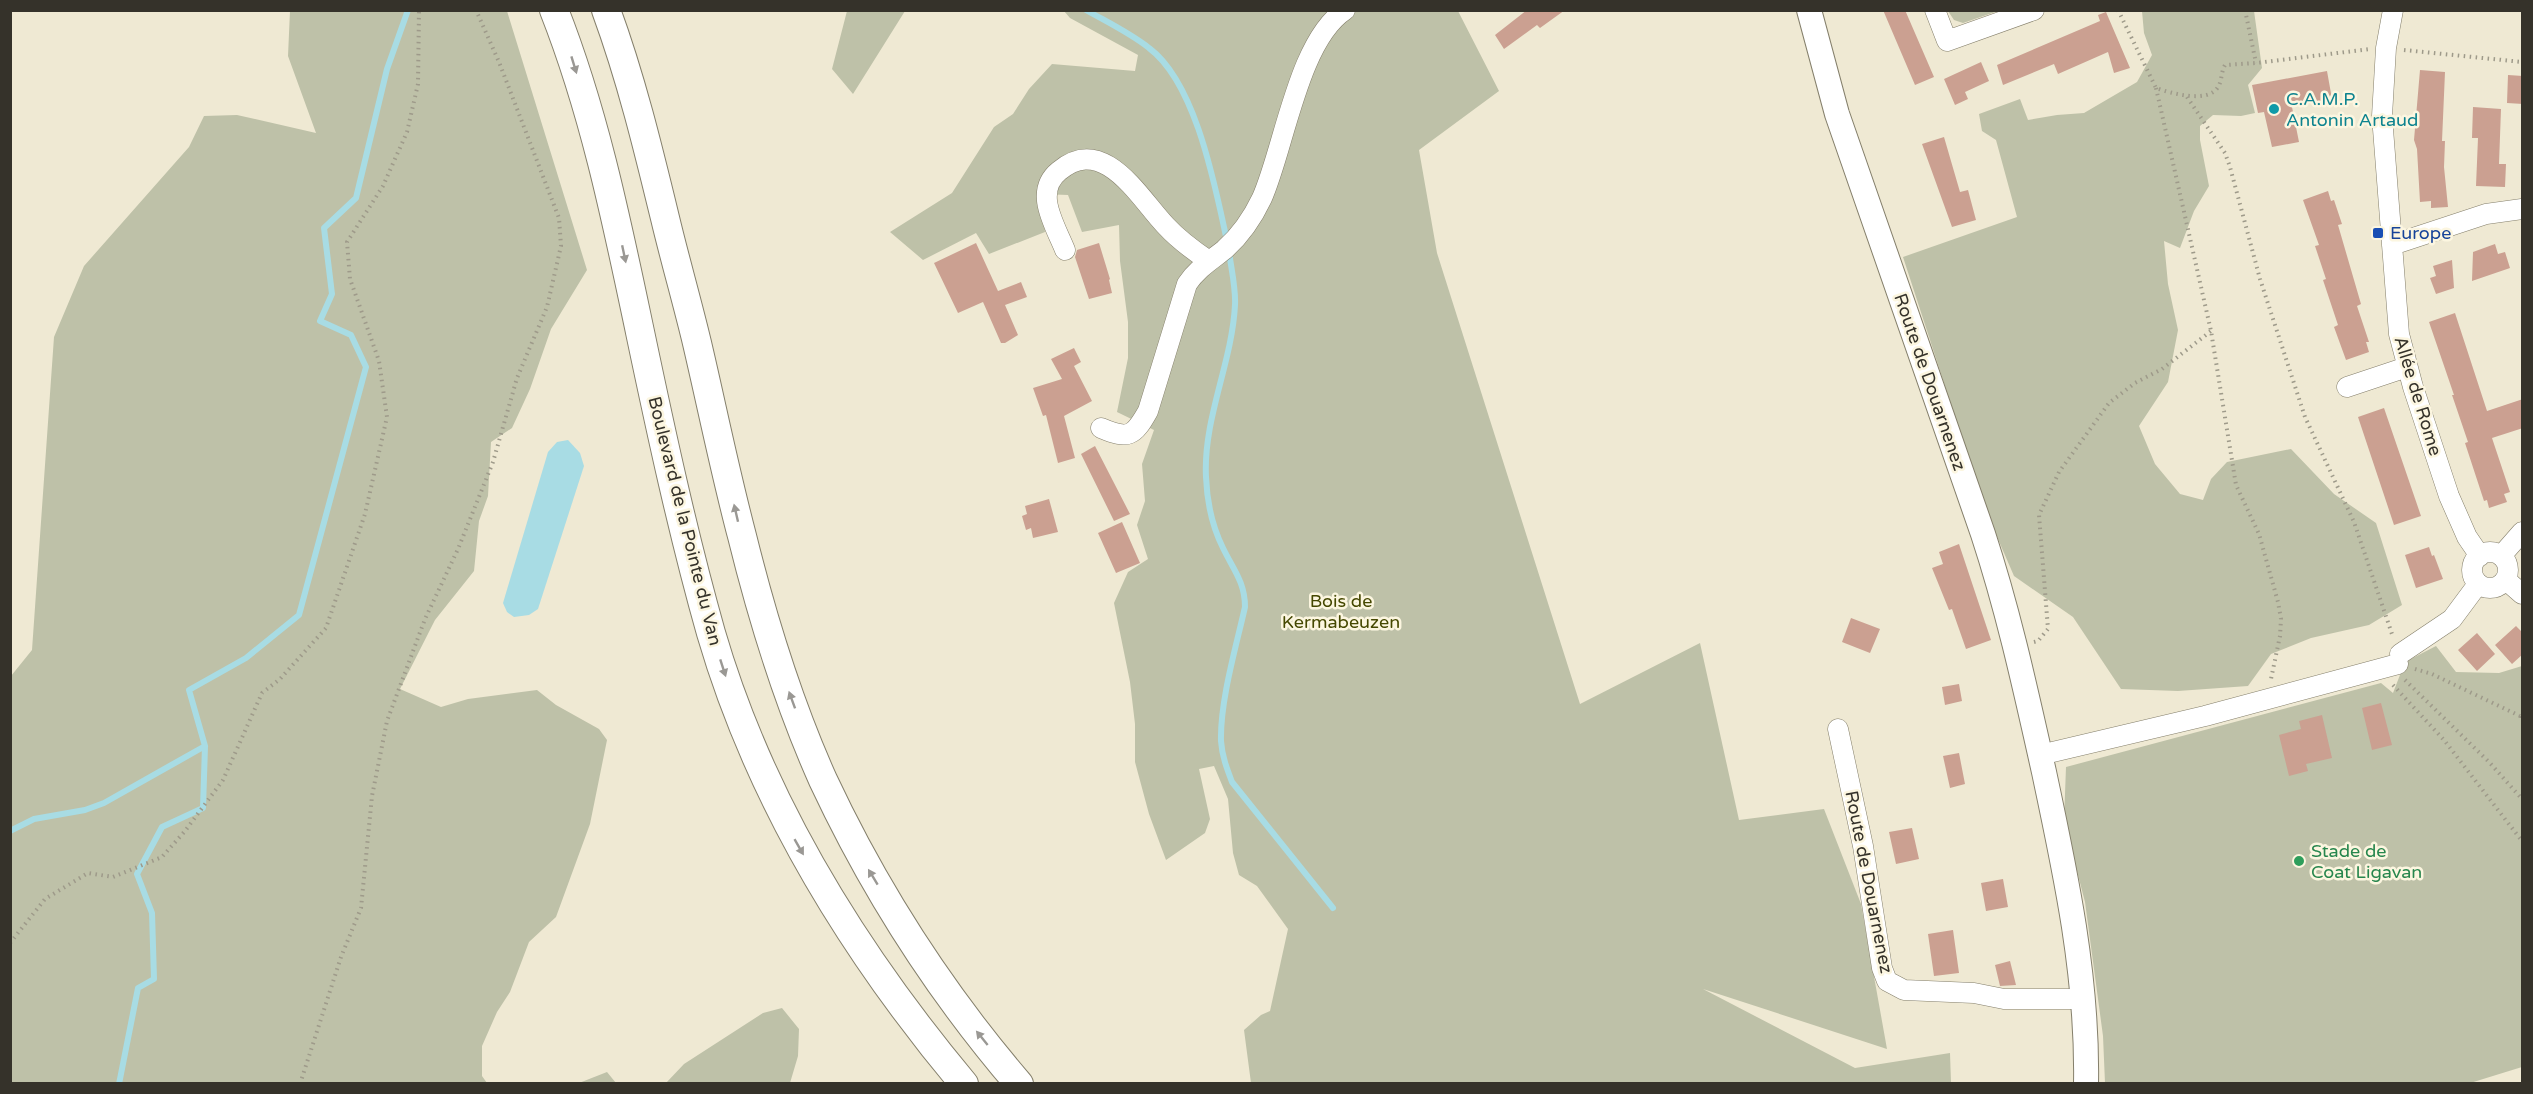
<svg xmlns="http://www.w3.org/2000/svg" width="2533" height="1094" viewBox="0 0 2533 1094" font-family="'Varela Round',sans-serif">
<rect width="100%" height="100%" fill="#efe9d3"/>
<path fill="#bec1a8" d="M290 11H507L587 270 551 329 530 389 512 428 491 442 488 496 479 521 474 571 435 620 400 689 441 707 468 699 537 690 556 705 599 729 607 740 590 824 556 917 529 942 510 992 497 1012 482 1046V1076L487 1083H11V676L32 650 54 337 84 266 189 147 204 116 237 115 316 133 288 56Z
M847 11H905L853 94 832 69Z
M1064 11H1458L1499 91 1419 150 1437 253 1580 704 1700 643 1739 820 1824 809 1861 904 1887 1049 1703 989 1855 1068 1950 1053 1951 1083H1251L1244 1030 1261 1015 1270 1011 1288 929 1257 886 1239 875 1233 853 1228 799 1214 766 1199 769 1210 819 1205 833 1166 860 1149 814 1135 762V724L1130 682 1114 603 1128 572 1148 559 1137 525 1145 501 1142 464 1154 430 1117 412 1128 358V322L1120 261 1119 225 1082 232 1068 195 1042 194 1045 232 989 254 976 233 923 260 890 232 952 193 994 127 1013 114 1029 89 1052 64 1135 71 1138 55 1070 18Z
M1948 11V10L1998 11 1963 23 1954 20Z
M2142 11H2254L2262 68 2248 85 2255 113 2241 116 2213 115 2200 126V140L2209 186 2194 211 2180 248 2164 241 2168 284 2178 330 2168 382 2139 426 2155 464 2180 494 2203 500 2211 479 2227 462 2291 449 2334 494 2376 523 2402 605 2369 625 2311 638 2271 654 2248 686 2178 691 2121 689 2073 617 2014 576 1985 509 1903 257 2017 217 1996 140 1982 131 1979 114 2020 99 2028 120 2057 115 2084 113 2137 82 2152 55 2144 33Z
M2436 646 2456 672 2499 673 2522 666V1067L2467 1084 2105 1083 2103 1036 2085 902 2064 821 2066 767 2381 683 2393 693 2405 662Z
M782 1008 799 1029 798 1056 790 1083H666L684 1064 763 1013Z
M607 1072 616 1083H579Z"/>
<path fill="#a8dce4" d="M568 440 580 453 584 466 538 609 529 615 514 617 507 612 503 603 548 452 557 442Z"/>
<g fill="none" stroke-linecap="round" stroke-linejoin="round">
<path stroke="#a8dce4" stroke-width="6" d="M1086 10C1107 22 1130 33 1149 48 1196 83 1215 186 1227 241
M1229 251C1231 268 1236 288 1235 305 1232 363 1203 419 1206 477 1207 502 1212 526 1223 548 1233 569 1245 582 1245 607 1236 647 1220 701 1221 741 1222 756 1227 769 1232 782L1333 908
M10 831 34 819 85 810 104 803 205 746
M119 1084 138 988 154 979 152 913 137 874 162 827 203 808 205 746 189 690 246 658 299 615 366 367 351 335 320 321 332 294 324 228 356 198 387 69 408 10"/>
</g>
<path fill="#cba091" d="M1527 10H1565L1540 28 1537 25 1504 49 1495 35Z
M1883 10H1905L1934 77 1915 85Z
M2106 12 2130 68 2114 73 2108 52 2058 74 2054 64 2003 85 1997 65 2100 21 2098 15Z
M1981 62 1989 81 1965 92 1968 99 1955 105 1944 79Z
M2420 70 2445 72 2442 141H2445L2444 167 2448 207 2431 208V201L2420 202 2417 149 2414 140Z
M2327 71 2332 99 2292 107 2299 142 2272 147 2264 112 2258 113 2252 85Z
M2508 75 2523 76V104L2507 103Z
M2473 107 2501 109 2499 164H2506L2505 187 2476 186 2478 138H2472Z
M1944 137 1960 192 1968 190 1976 220 1952 227 1922 144Z
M2328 191 2331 201 2334 200 2342 224 2338 225 2361 304 2357 306 2369 342H2366L2369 352 2346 360 2334 327 2338 325 2323 280 2326 279 2315 246 2319 245 2303 200Z
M976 243 998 291 1021 282 1027 297 1005 305 1018 335 1005 343H1001L983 302 958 313 934 263Z
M1099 243 1110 279 1109 280 1112 293 1089 299 1075 257 1077 250Z
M2495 244 2498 254 2505 252 2510 268 2472 281 2473 252Z
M2452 260 2454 288 2436 294 2430 278 2436 276 2433 266Z
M2455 313 2487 411 2523 399V428L2492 438 2510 492 2504 494 2507 502 2489 508 2487 500 2484 501 2465 443 2468 442 2452 395H2454L2429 322Z
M1074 348 1081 362 1074 366 1092 401 1064 416 1075 458 1058 463 1046 415 1043 416 1033 388 1062 379 1051 359Z
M2384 408 2421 516 2394 525 2358 417Z
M1095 446 1130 514 1114 521 1081 454Z
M1049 499 1058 532 1033 538 1031 528 1026 530 1022 516 1027 514 1025 506Z
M1122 522 1140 563 1116 573 1098 533Z
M1959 544 1991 640 1966 649 1952 609 1949 610 1932 568 1943 564 1939 552Z
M2429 547 2432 556 2434 555 2443 579 2416 588 2405 555Z
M1851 618 1880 629 1870 653 1842 642Z
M2516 626 2523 633V654L2512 664 2495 645Z
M2477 633 2495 654 2477 671 2458 650Z
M1959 684 1962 701 1945 705 1942 687Z
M2381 703 2392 745 2372 750 2362 708Z
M2322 715 2332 758 2306 764 2308 771 2289 776 2279 735 2301 729 2299 721Z
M1959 753 1965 784 1950 788 1943 756Z
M1912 828 1919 859 1896 864 1889 832Z
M2003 879 2008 907 1986 911 1981 883Z
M1953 930 1959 973 1934 976 1928 934Z
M2010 961 2016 985 2000 986 1995 965Z"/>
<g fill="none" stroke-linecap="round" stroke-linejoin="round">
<defs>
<path id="minor" d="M1935 10 1947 41 2034 10
M2393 10 2386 48 2382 116 2399 334 2413 387 2449 496 2467 537 2480 556
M2392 245 2486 214 2522 209
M1065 250C1055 225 1033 192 1059 171 1104 133 1139 198 1166 226 1178 239 1194 251 1209 261
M2347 387 2407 367
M1101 428C1129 440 1134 436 1148 411L1187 284C1197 269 1210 261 1224 250 1240 236 1253 217 1262 198 1284 149 1298 41 1345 10
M2472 570a18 18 0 1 1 36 0a18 18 0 1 1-36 0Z
M2501 556 2522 532
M2506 580 2522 594
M2400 654 2452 619 2478 584
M1838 729 1863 846 1882 968 1887 981 1904 990 1974 993 2004 999H2083
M2040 755 2205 716 2398 664"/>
<path id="major" d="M1809 10 1837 114 1983 534C2009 613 2026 692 2044 772 2066 875 2088 978 2086 1084"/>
<path id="highway" d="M554 10C595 114 617 223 640 332 661 432 683 534 711 633 760 801 852 950 964 1084
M606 10C631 78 648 148 665 218 675 260 687 301 697 343 712 407 725 472 742 536 762 617 789 704 823 780 874 889 940 992 1019 1084"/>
</defs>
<use href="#minor" stroke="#847f6b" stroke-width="21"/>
<use href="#major" stroke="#847f6b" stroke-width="26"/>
<use href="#highway" stroke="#847f6b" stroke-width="30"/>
<path stroke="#9e9a8a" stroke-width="4" stroke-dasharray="1.5 4.5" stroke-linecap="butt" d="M2118 10 2156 88C2170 93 2208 104 2218 87 2222 81 2221 72 2225 65L2256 63 2370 49
M2245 10 2256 63
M2404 50 2522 62
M2156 88 2211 331 2236 485 2259 534 2278 602 2281 619 2280 636 2271 679
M2187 97 2225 153 2230 167 2260 279 2305 417 2354 522 2393 637
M2034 642 2038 641 2048 629 2039 515 2059 472 2109 403 2135 383 2162 369 2211 331
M2415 669 2432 674 2520 716 2522 712
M2405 680 2489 762 2522 799
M2393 685 2444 740 2522 841
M10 943 45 899 88 873 113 877 162 857 185 831 223 780 262 693 280 679 326 628 365 514 387 417 379 361 350 279 347 242 383 186 407 132 418 84 419 10
M300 1084 341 957 361 908 372 796 387 721 425 619 458 549 493 462 517 378 547 307 561 246 559 218 499 62 476 10"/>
<use href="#minor" stroke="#fff" stroke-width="20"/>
<use href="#major" stroke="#fff" stroke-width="24"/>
<use href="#highway" stroke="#fff" stroke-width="28"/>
</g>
<defs><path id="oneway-solid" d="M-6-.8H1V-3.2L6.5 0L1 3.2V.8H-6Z" transform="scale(1.5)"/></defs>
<g fill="#9a9894">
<use href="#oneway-solid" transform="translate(574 65) rotate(73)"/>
<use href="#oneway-solid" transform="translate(624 254) rotate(78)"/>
<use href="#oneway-solid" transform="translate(736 513) rotate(-103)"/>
<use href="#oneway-solid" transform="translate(723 668) rotate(72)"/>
<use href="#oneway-solid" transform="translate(792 700) rotate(-110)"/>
<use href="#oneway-solid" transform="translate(799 847) rotate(60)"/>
<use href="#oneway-solid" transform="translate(873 877) rotate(-121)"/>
<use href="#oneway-solid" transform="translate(982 1038) rotate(-129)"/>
</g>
<circle fill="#0f9aa8" stroke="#fcf6e0" stroke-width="2" cx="2274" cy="109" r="6"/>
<rect fill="#1a4fb4" stroke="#fcf6e0" stroke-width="2" x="2372" y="227" width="12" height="12" rx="3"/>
<circle fill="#2e9e5b" stroke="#fcf6e0" stroke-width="2" cx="2299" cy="861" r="6"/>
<g text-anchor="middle" stroke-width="5" stroke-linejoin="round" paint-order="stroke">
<g font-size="18" fill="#0d838f" stroke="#fcf6e0" text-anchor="start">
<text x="2286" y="105">C.A.M.P.<tspan x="2286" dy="21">Antonin Artaud</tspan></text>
</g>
<g font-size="18" fill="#164399" stroke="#fcf6e0" text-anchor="start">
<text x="2390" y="239">Europe</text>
</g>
<g font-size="18" fill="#35322a" stroke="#fcf6e0">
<text transform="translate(1930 382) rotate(71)" y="6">Route de Douarnenez</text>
<text transform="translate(2418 396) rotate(73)" y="6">Allée de Rome</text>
<text transform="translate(685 521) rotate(76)" y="6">Boulevard de la Pointe du Van</text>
<text transform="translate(1869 882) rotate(79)" y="6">Route de Douarnenez</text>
</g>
<g font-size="18" fill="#454801" stroke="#fcf6e0">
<text x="1341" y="607">Bois de<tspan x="1341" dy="21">Kermabeuzen</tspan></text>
</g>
<g font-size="18" fill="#27864d" stroke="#fcf6e0" text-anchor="start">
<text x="2311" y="857">Stade de<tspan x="2311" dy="21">Coat Ligavan</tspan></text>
</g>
</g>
<rect width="2533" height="1094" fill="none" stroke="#35322a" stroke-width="24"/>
</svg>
